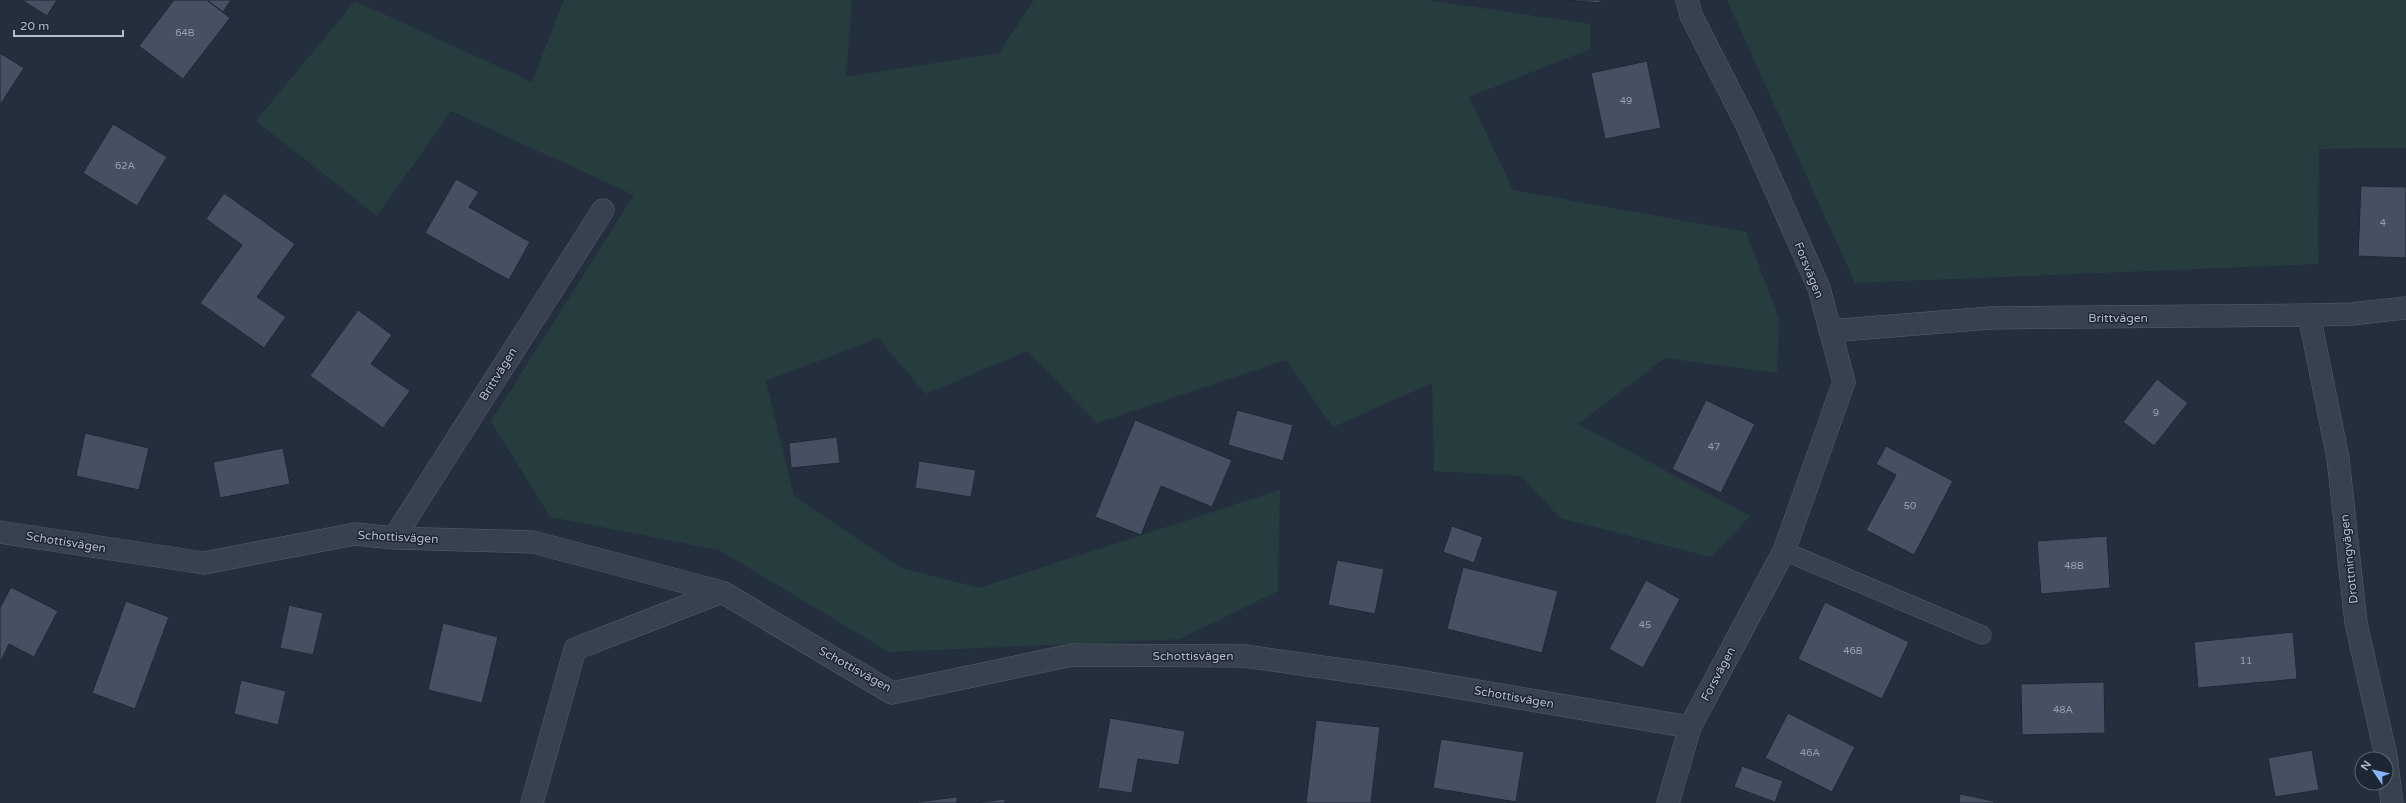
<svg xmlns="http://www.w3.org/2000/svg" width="2406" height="803" viewBox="0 0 2406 803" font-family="'Varela Round',sans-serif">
<rect width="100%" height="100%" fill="#242f3e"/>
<path fill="#263c3f" d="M564 0H852L846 77 999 53 1034 0H1427L1590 24V49L1469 97 1513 190 1746 232 1779 318 1777 373 1665 358 1578 424 1750 516 1711 557 1560 518 1521 476 1434 471 1432 383 1333 427 1286 360 1097 423 1027 351 926 394 878 338 766 381 794 496 901 568 979 588 1280 490 1278 591 1180 639 889 652 719 550 550 517 491 421 634 195 451 111 377 216 256 121 355 1 532 82Z
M1727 0H2406V148L2319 149 2318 264 1855 283Z"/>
<path fill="#455162" stroke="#1f2835" d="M22 0H57L47 16Z
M174 0H207L230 18 183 79 139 46Z
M207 0H231L223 12Z
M1566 0H1600V3Z
M0 53 24 68 0 105Z
M1647 61 1661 128 1605 139 1591 73Z
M113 124 167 157 137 206 83 173Z
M456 179 479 192 469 207 530 242 509 280 425 233Z
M2361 186 2406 187V258L2358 256Z
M224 193 295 244 257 297 286 317 264 348 200 303 242 245 206 219Z
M358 310 392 335 371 364 410 391 383 428 310 376Z
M2157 379 2188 403 2154 446 2123 422Z
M1706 400 1755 424 1721 493 1672 469Z
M1237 410 1293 425 1283 461 1228 445Z
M1135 420 1232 460 1212 507 1161 486 1141 535 1095 517Z
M85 433 149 448 139 490 76 476Z
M837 437 840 463 791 468 789 443Z
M1886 446 1953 481 1914 555 1866 530 1896 475 1876 464Z
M283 448 290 484 220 498 213 462Z
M919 461 976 470 971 497 915 488Z
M1452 526 1483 537 1474 563 1443 552Z
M2107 536 2110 588 2041 594 2037 541Z
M1337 560 1384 569 1375 614 1328 605Z
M1463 567 1558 591 1542 653 1447 629Z
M1646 580 1680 599 1643 668 1609 649Z
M11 587 58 611 34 657 9 644 0 663V608Z
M126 601 169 617 135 709 92 693Z
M1825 602 1909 642 1882 699 1798 659Z
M289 605 323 613 313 655 280 648Z
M443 623 498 637 482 703 428 690Z
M2293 632 2297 679 2198 688 2194 642Z
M241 680 286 691 278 725 234 714Z
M2104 682 2105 733 2022 735 2021 684Z
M1788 713 1855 747 1832 792 1765 758Z
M1110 718 1185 731 1179 765 1138 759 1132 793 1098 788Z
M1316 720 1380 727 1371 803H1306Z
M1441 739 1524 752 1516 802 1433 788Z
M2312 750 2319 790 2275 797 2268 758Z
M1742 766 1783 781 1775 802 1734 787Z
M1960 794 1994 801V803H1959Z
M957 797V803H917V802Z
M1005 799V803H975Z"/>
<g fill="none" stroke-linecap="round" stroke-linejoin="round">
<defs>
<path id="service" d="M1784 551 1982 635"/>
<path id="minor" d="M2309 315 2338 458 2356 623 2386 756 2392 803
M1830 331 1990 318 2309 315 2351 314 2406 308
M0 532 204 563 355 534 394 538 533 542 722 592 892 693 1072 655 1245 656 1407 679 1690 727
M394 538 603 210
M532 803 575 649 722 592
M1668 803 1690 727 1784 551 1844 382 1819 288 1746 123 1691 15 1687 0"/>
</defs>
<use href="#service" stroke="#565f6c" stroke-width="19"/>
<use href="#minor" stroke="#565f6c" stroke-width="23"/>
<use href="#service" stroke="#38414e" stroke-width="18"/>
<use href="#minor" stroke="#38414e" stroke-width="22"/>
</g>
<g text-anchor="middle" stroke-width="3" stroke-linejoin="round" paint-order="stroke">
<g font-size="10" fill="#98a1af">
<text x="185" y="36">64B</text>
<text x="1626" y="104">49</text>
<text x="125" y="169">62A</text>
<text x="2383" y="226">4</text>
<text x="2156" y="416">9</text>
<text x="1714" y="450">47</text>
<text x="1910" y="509">50</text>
<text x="2074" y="569">48B</text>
<text x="1645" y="628">45</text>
<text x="1853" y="654">46B</text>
<text x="2246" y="664">11</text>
<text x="2063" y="713">48A</text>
<text x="1810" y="756">46A</text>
</g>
<g font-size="12" fill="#b4bcc9" stroke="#1d2633">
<text transform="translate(1809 270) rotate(68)" y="4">Forsvägen</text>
<text x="2118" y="322">Brittvägen</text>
<text transform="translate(498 374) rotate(-58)" y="4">Brittvägen</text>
<text transform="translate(398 537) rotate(3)" y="4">Schottisvägen</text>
<text transform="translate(66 542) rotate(9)" y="4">Schottisvägen</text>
<text transform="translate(2349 559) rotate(-96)" y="4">Drottningvägen</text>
<text x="1193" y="660">Schottisvägen</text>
<text transform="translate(855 669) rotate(29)" y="4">Schottisvägen</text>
<text transform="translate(1718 674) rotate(-62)" y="4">Forsvägen</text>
<text transform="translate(1514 697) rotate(10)" y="4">Schottisvägen</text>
</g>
</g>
<g transform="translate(2374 771) rotate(304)"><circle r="19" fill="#1d2633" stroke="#59626f"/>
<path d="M0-3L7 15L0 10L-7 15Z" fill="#8ab4f8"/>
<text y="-6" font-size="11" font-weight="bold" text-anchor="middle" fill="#b4bcc9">N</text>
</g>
<path d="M14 30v6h109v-6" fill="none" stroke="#b4bcc9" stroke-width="2"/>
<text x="20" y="30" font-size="12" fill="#b4bcc9" stroke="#1d2633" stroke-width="3" paint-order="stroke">20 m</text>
</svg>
